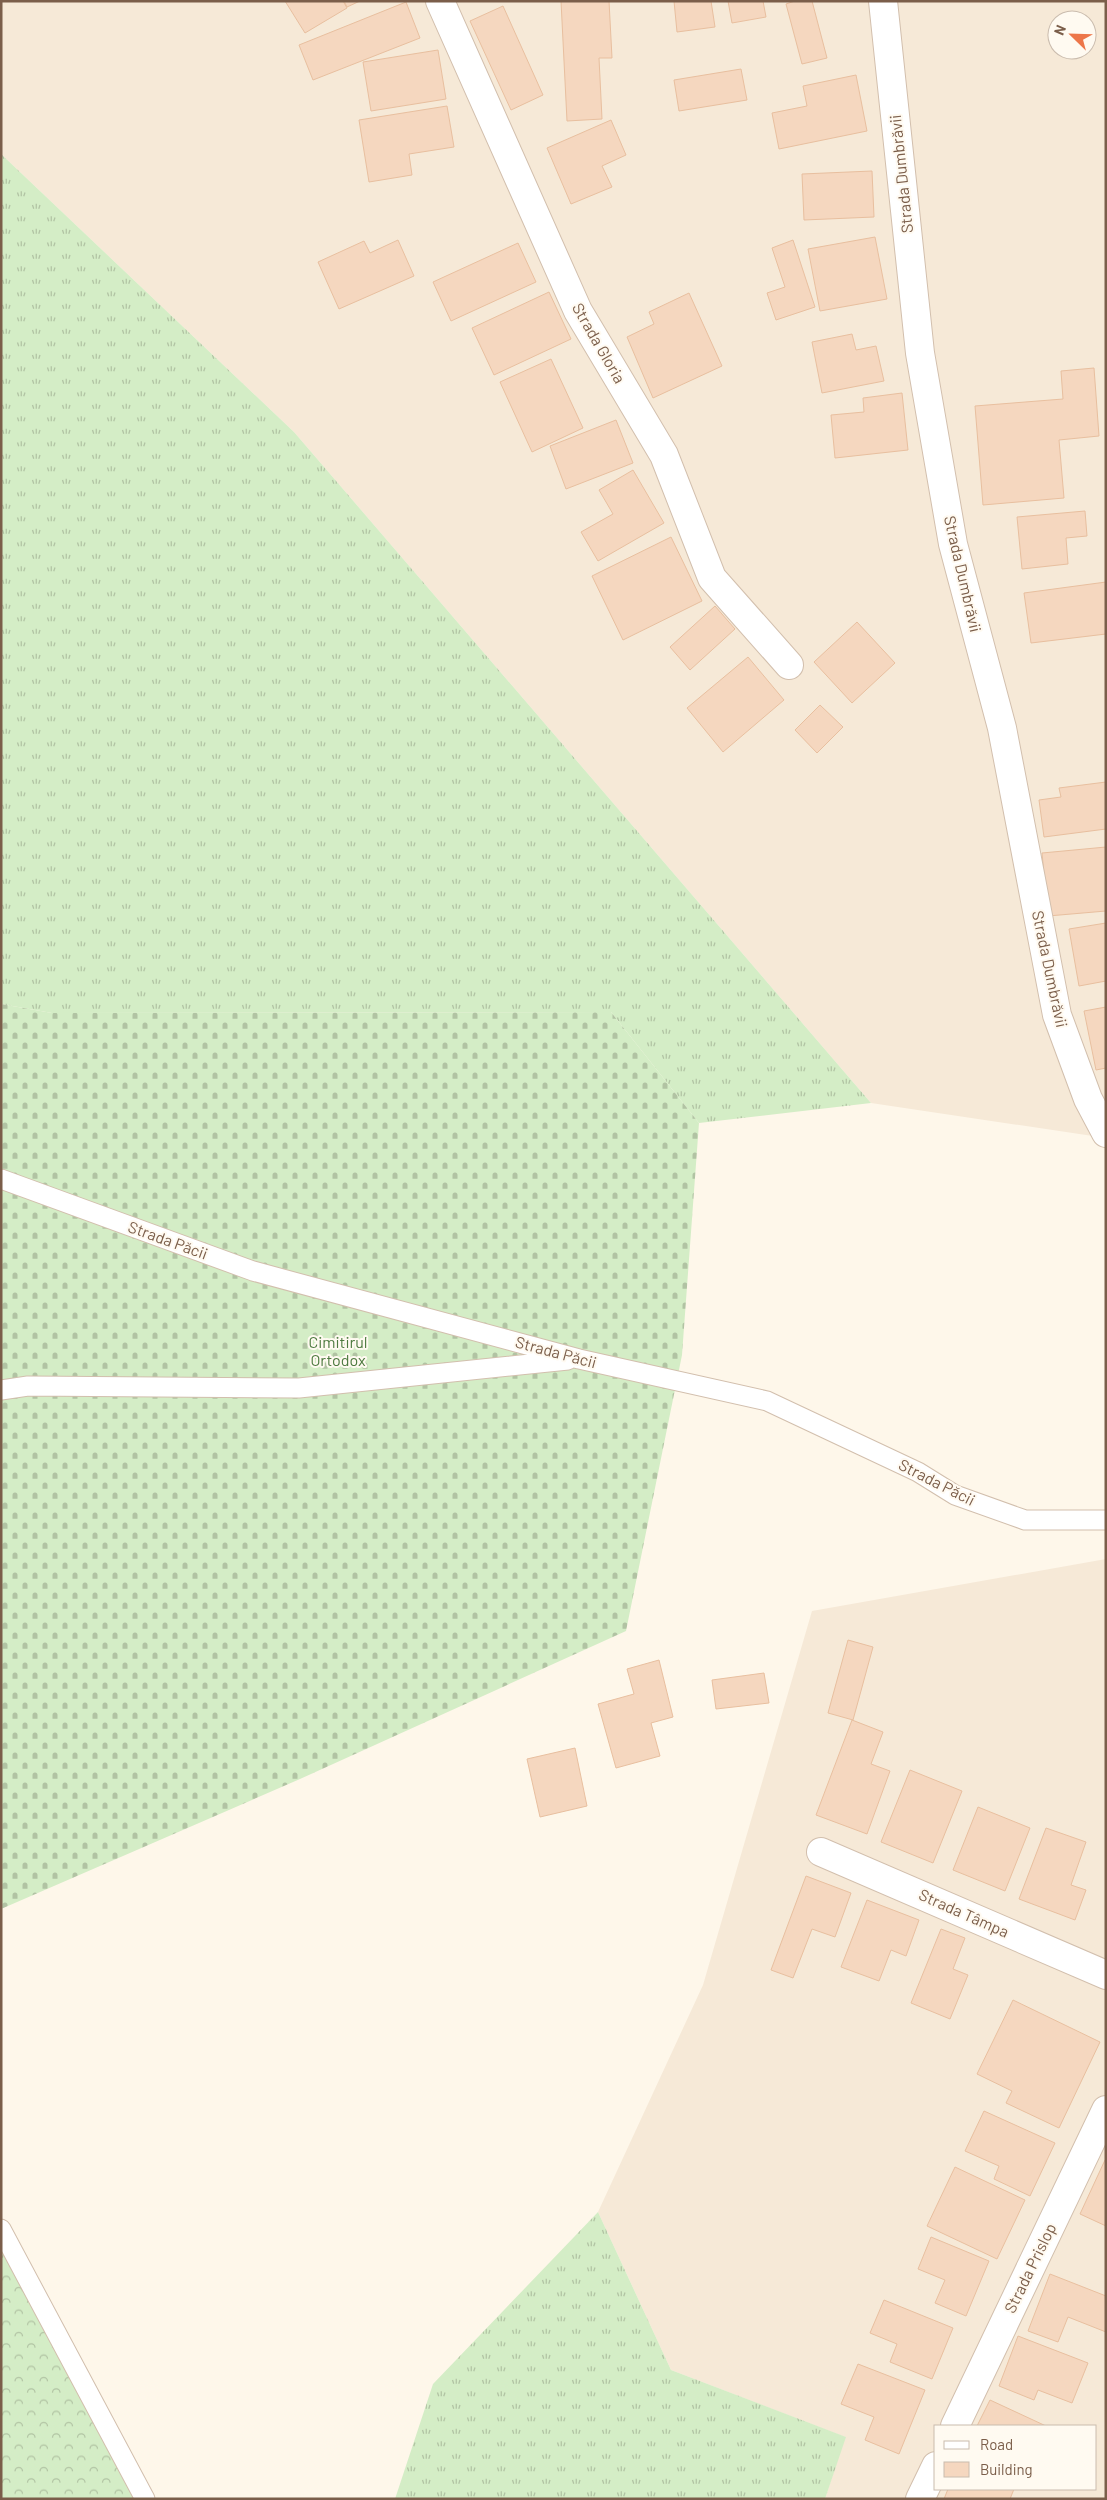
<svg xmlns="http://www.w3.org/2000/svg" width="1107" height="2500" viewBox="0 0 1107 2500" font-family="Barlow,sans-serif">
<defs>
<pattern id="grass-tufts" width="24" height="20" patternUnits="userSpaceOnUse" patternTransform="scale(1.25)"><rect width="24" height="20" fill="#d4edc6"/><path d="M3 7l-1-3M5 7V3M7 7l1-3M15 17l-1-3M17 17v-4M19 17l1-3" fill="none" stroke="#b1c3a3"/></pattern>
<pattern id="forest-crowns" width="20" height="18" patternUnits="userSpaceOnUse" patternTransform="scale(1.25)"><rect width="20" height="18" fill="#d4edc6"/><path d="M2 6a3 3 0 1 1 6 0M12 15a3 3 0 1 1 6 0" fill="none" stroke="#b1c3a3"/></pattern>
<pattern id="cemetery-stones" width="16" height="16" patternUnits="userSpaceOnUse" patternTransform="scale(1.25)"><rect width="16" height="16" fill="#d4edc6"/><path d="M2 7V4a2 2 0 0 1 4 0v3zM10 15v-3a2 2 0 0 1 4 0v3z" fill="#b1c3a3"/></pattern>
</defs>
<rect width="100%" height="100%" fill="#fef7ea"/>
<path fill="#f6e9d7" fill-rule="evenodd" d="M1 1H1106V1138L871 1103 294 432 1 154ZM1057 20H1087V50H1057Z
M1106 1559V2499H825L845 2437 671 2370 598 2212 703 1985 812 1611ZM936 2426H1096V2489H936Z"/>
<path fill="url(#grass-tufts)" d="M1 154 294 432 871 1103 699 1123 611 1012 52 1013 1 1004Z
M598 2212 671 2370 846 2437 825 2499H395L433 2384Z"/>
<path fill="url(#forest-crowns)" d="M1 2229 145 2499H1Z"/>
<path fill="url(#cemetery-stones)" d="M1 1004 52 1013 611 1012 699 1123 682 1355 626 1631 300 1779 1 1909Z"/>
<path fill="#f5d7bf" stroke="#e8bf9f" d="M285 1H343L347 8 305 33Z
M344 1H360L347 7Z
M561 1H609L612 58H599L602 119 567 121Z
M674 1H711L715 27 677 32Z
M728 1H763L766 17 732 23Z
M795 1H812L827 58 802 64 786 4Z
M406 2 420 38 313 80 299 45Z
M503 6 543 95 511 110 470 21Z
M438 50 446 99 371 111 363 62Z
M741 69 747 100 679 111 674 80Z
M856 75 867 131 779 149 772 113 807 106 803 86Z
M447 106 454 147 409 154 412 175 369 182 359 120Z
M611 120 626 155 602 166 612 187 571 204 547 148Z
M872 171 874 217 804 220 802 174Z
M875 237 887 299 820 311 808 249Z
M398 240 414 276 339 309 318 262 364 241 370 253Z
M793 240 815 307 776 320 767 293 785 287 772 248Z
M518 243 536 282 451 321 433 282Z
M549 292 571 339 494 375 472 328Z
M689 293 722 366 653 398 627 337 654 324 649 312Z
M852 334 856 350 876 346 884 381 822 393 812 342Z
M551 359 583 428 532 452 500 382Z
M1094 368 1099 436 1059 440 1064 498 983 505 975 406 1063 399 1061 371Z
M902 393 908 450 835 458 831 415 864 412 863 398Z
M616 420 633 463 566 489 550 446Z
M633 470 664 523 598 561 581 532 613 514 599 490Z
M1085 511 1087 536 1066 538 1068 564 1022 569 1017 517Z
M671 537 702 601 623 640 592 576Z
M1106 582V634L1031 643 1024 593Z
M715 606 735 629 690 670 670 647Z
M857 622 895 663 852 703 814 662Z
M748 657 784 700 723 752 687 708Z
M820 705 843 727 817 753 795 730Z
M1106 782V829L1044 837 1039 800 1061 797 1059 788Z
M1106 847V911L1048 916 1042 853Z
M1106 923V981L1079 986 1069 929Z
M1106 1007V1068L1096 1070 1084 1011Z
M848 1640 873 1647 853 1720 828 1713Z
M659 1660 673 1717 651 1723 660 1756 616 1768 598 1704 634 1694 627 1669Z
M764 1673 769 1703 716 1709 712 1680Z
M852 1720 883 1732 871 1764 890 1771 867 1834 816 1815Z
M575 1748 587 1806 540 1817 527 1759Z
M910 1770 962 1791 933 1863 881 1842Z
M978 1807 1030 1828 1005 1891 953 1870Z
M1046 1828 1086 1842 1071 1885 1086 1890 1075 1920 1019 1899Z
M806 1876 851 1893 835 1937 812 1929 793 1978 771 1970Z
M867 1900 919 1920 906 1956 891 1950 879 1981 841 1967Z
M941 1929 965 1938 953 1969 968 1975 950 2019 911 2003Z
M1013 2000 1100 2042 1059 2128 1006 2103 1012 2091 977 2074Z
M984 2111 1055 2143 1030 2196 994 2179 999 2166 965 2151Z
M1105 2160 1106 2161V2226L1080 2214Z
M955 2167 1025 2200 997 2259 927 2226Z
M931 2237 989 2261 966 2316 935 2303 945 2280 918 2269Z
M1050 2274 1106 2296V2332L1068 2317 1058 2342 1028 2331Z
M884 2300 953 2328 932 2379 890 2362 897 2344 870 2333Z
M1018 2336 1088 2363 1072 2403 1038 2390 1034 2400 999 2386Z
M858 2364 925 2390 899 2454 865 2440 874 2417 841 2404Z
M990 2400 1046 2426H977Z
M948 2489H1014L1010 2499H944Z"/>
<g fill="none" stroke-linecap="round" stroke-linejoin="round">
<defs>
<path id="lane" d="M1 1179 253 1271 579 1359 767 1401 918 1472 955 1495 1025 1520H1106
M1 1390 28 1386 299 1388 568 1360
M1 2229 145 2499"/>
<path id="street" d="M440 1 578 311 664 455 712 578 789 665
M883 1 920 353 953 544 1002 728 1057 1015 1088 1099 1106 1133
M821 1852 1106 1975
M955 2426 1106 2110
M920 2499 936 2466"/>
</defs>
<use href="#lane" stroke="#d2bfad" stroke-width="21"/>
<use href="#street" stroke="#d2bfad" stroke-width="30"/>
<use href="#lane" stroke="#fff" stroke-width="19"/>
<use href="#street" stroke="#fff" stroke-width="28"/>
</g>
<g text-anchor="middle" stroke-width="4" stroke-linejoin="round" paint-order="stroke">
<g font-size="16" fill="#7b5e4a" stroke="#fffaf1">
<text transform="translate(901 174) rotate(-96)" y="6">Strada Dumbrăvii</text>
<text transform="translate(599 343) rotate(60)" y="6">Strada Gloria</text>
<text transform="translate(963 574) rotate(77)" y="6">Strada Dumbrăvii</text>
<text transform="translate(1050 969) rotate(78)" y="6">Strada Dumbrăvii</text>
<text transform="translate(168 1240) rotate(20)" y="6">Strada Păcii</text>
<text transform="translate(556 1352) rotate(15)" y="6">Strada Păcii</text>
<text transform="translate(937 1482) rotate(27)" y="6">Strada Păcii</text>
<text transform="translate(964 1913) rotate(24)" y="6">Strada Tâmpa</text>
<text transform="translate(1030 2268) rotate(-64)" y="6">Strada Prislop</text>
</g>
<g font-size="16" fill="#4d7a3f" stroke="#fffaf1">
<text x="338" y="1348">Cimitirul<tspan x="338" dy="18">Ortodox</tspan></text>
</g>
</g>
<rect width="1107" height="2500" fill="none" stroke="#7b5e4a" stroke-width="5"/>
<rect x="934" y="2425" width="162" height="65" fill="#fffaf1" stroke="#cabcae"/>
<rect x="944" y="2441" width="25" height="8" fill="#ffffff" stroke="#cabcae"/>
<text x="980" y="2450" font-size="15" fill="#7b5e4a">Road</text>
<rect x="944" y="2462" width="25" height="15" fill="#f5d7bf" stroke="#cabcae"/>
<text x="980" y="2475" font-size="15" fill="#7b5e4a">Building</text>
<g transform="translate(1072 35) rotate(293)"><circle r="24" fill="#fffaf1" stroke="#cabcae"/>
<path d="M0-4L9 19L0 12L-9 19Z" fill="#ed7649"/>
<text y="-8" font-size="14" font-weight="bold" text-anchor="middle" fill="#7b5e4a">N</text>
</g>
</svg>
